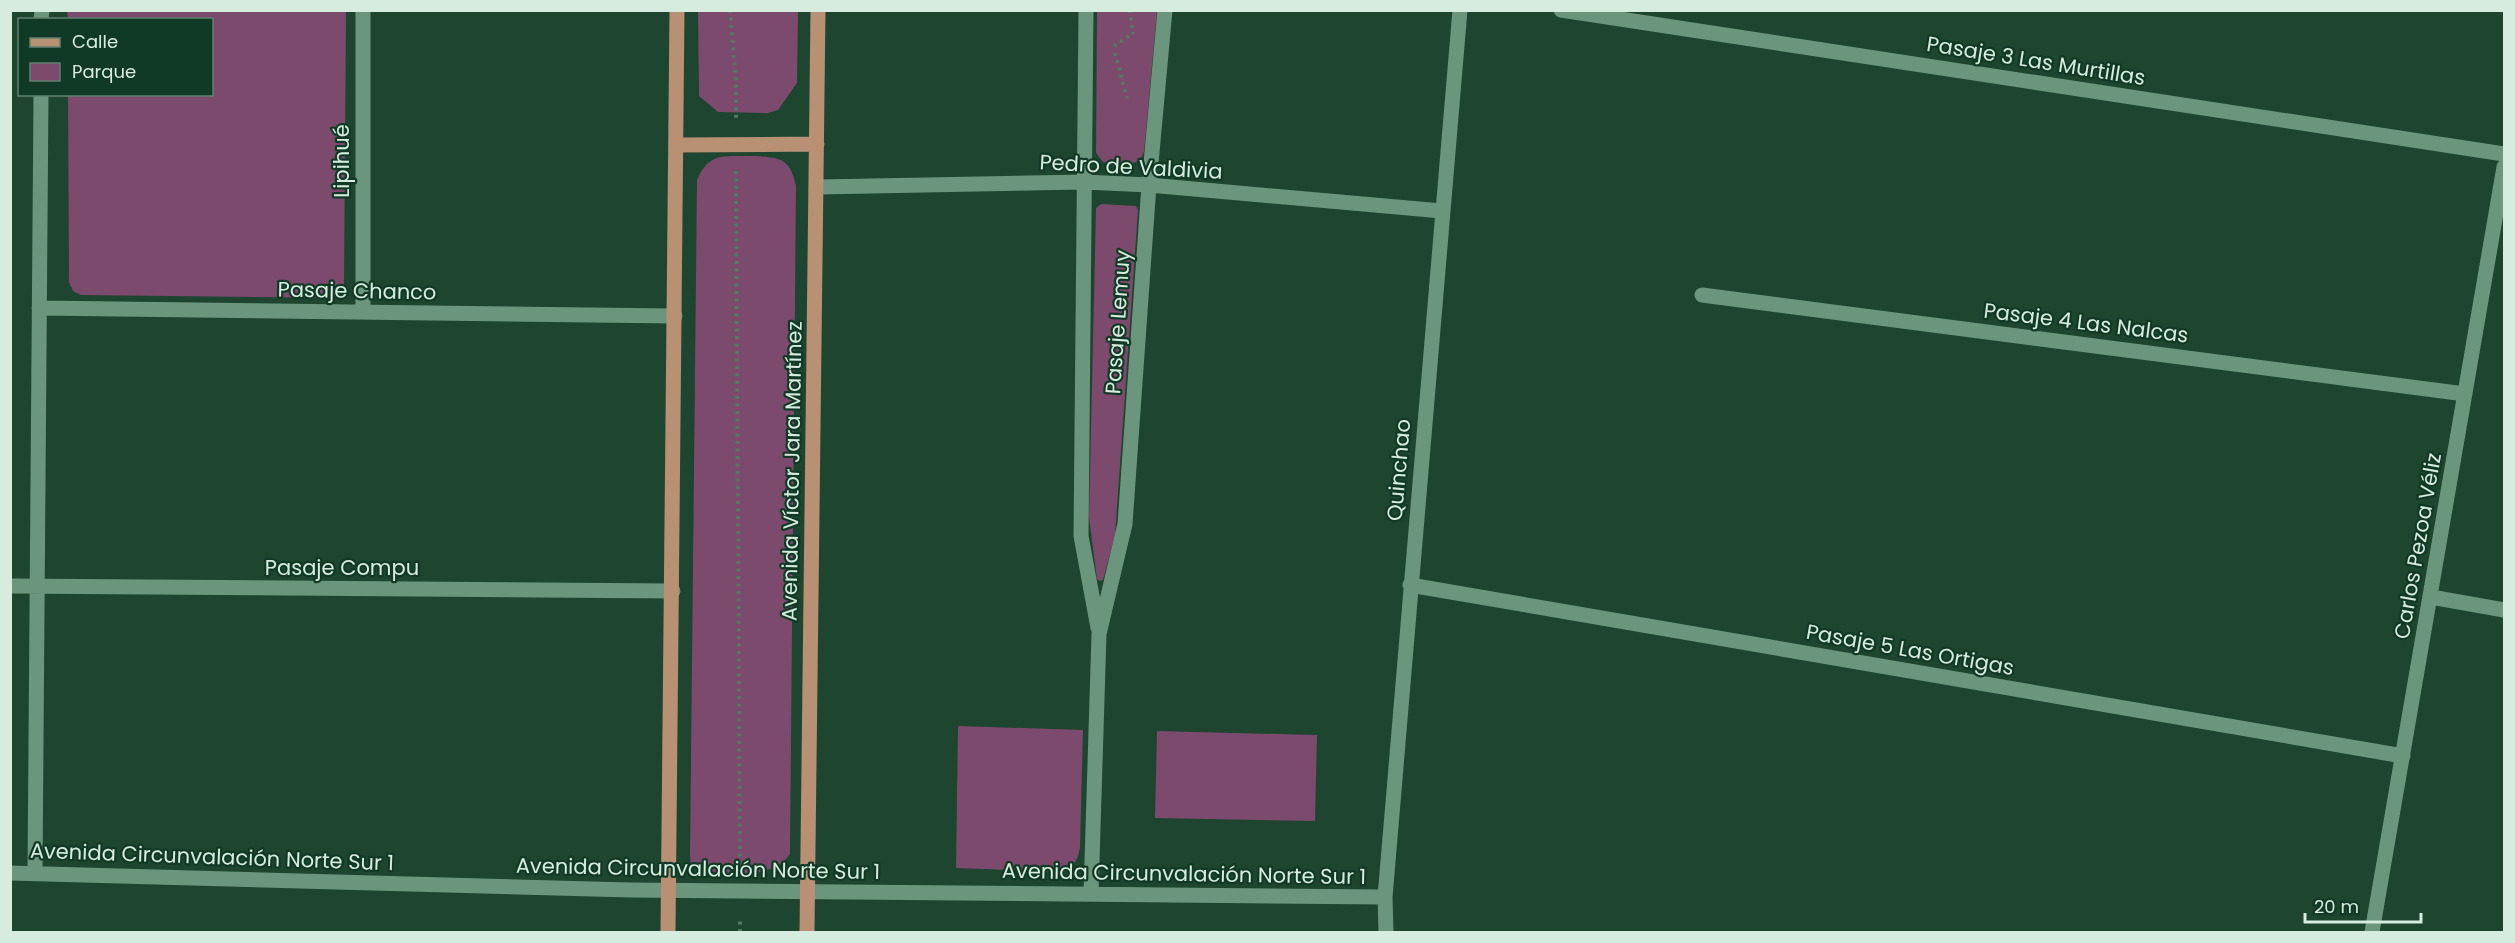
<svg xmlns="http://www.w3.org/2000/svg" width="2515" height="943" viewBox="0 0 2515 943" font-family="Poppins,sans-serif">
<rect width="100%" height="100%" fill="#1d4530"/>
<path fill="#7c4a6d" d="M67 11H346L344 284 340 293 332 298 81 295 73 291 69 282 68 95 212 94V20L68 19Z
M698 11H798L797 83 778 110 768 113 718 112 699 96Z
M1097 11H1157L1144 152C1137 170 1118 164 1103 162L1096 153Z
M756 156C781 158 790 158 796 186L790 854C772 881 718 876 691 866L690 856 697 180C710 150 726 157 756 156Z
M1101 204 1136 206 1138 210 1115 535 1103 580 1100 581 1097 579 1089 517 1096 208Z
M958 726 1083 730 1080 847C1078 859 1075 865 1065 872L956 868Z
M1157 731 1317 735 1315 821 1155 818Z"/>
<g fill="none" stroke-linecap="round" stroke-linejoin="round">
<path stroke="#557765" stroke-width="4" stroke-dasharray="3 4.5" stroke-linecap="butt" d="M730 10 736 82V119
M1130 10 1133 34
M1114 46 1133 33
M1115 53 1127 98
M736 171 740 863
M740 932V918"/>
<path stroke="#6b957d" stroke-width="15" d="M363 10V312
M1086 10 1081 536 1098 628
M1561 10 2504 154
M41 20 42 10
M817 187 1084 182 1149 185 1442 211
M1702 295 2465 394
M39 308 675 316
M1410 585 2403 756
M10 586 673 591
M2431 597 2504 610
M10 873 631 890 1385 897
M35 873 41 94
M1091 894 1099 634 1125 524 1149 185 1165 10
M1386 932 1385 897 1460 10
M2372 932 2504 167"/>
<path stroke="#b89073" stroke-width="15" d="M676 145 817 144
M668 932 677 10
M807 932 818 10"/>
</g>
<g text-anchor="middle" stroke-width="4.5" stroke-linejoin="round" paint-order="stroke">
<g font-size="21" fill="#d6ecde" stroke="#113a26">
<text transform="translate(2036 61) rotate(9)" y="7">Pasaje 3 Las Murtillas</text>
<text transform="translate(342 161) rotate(-90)" y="7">Lipihué</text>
<text transform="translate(1131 167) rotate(3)" y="7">Pedro de Valdivia</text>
<text transform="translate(357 291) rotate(1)" y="7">Pasaje Chanco</text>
<text transform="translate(1118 322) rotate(-86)" y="7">Pasaje Lemuy</text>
<text transform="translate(2086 323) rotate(7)" y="7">Pasaje 4 Las Nalcas</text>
<text transform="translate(1399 470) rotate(-85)" y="7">Quinchao</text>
<text transform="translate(792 471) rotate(-89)" y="7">Avenida Víctor Jara Martínez</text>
<text transform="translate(2418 546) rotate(-80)" y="7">Carlos Pezoa Véliz</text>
<text x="342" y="575">Pasaje Compu</text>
<text transform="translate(1910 650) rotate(10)" y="7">Pasaje 5 Las Ortigas</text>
<text transform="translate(212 857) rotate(2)" y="7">Avenida Circunvalación Norte Sur 1</text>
<text transform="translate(698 869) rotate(1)" y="7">Avenida Circunvalación Norte Sur 1</text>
<text transform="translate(1184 874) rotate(1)" y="7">Avenida Circunvalación Norte Sur 1</text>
</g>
</g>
<rect width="2515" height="943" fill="none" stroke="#d6ecde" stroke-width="24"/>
<rect x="18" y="18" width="195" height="78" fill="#113a26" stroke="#608170" stroke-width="1.5"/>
<rect x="30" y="38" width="30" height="9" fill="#b89073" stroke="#608170" stroke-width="1.5"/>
<text x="72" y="48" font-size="18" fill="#d6ecde">Calle</text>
<rect x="30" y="63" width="30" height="18" fill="#7c4a6d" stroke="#608170" stroke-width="1.5"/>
<text x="72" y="78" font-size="18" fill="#d6ecde">Parque</text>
<path d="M2305 913v9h116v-9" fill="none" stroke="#d6ecde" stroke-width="3"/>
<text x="2314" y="913" font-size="18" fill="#d6ecde" stroke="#113a26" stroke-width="4.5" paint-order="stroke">20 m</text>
</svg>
